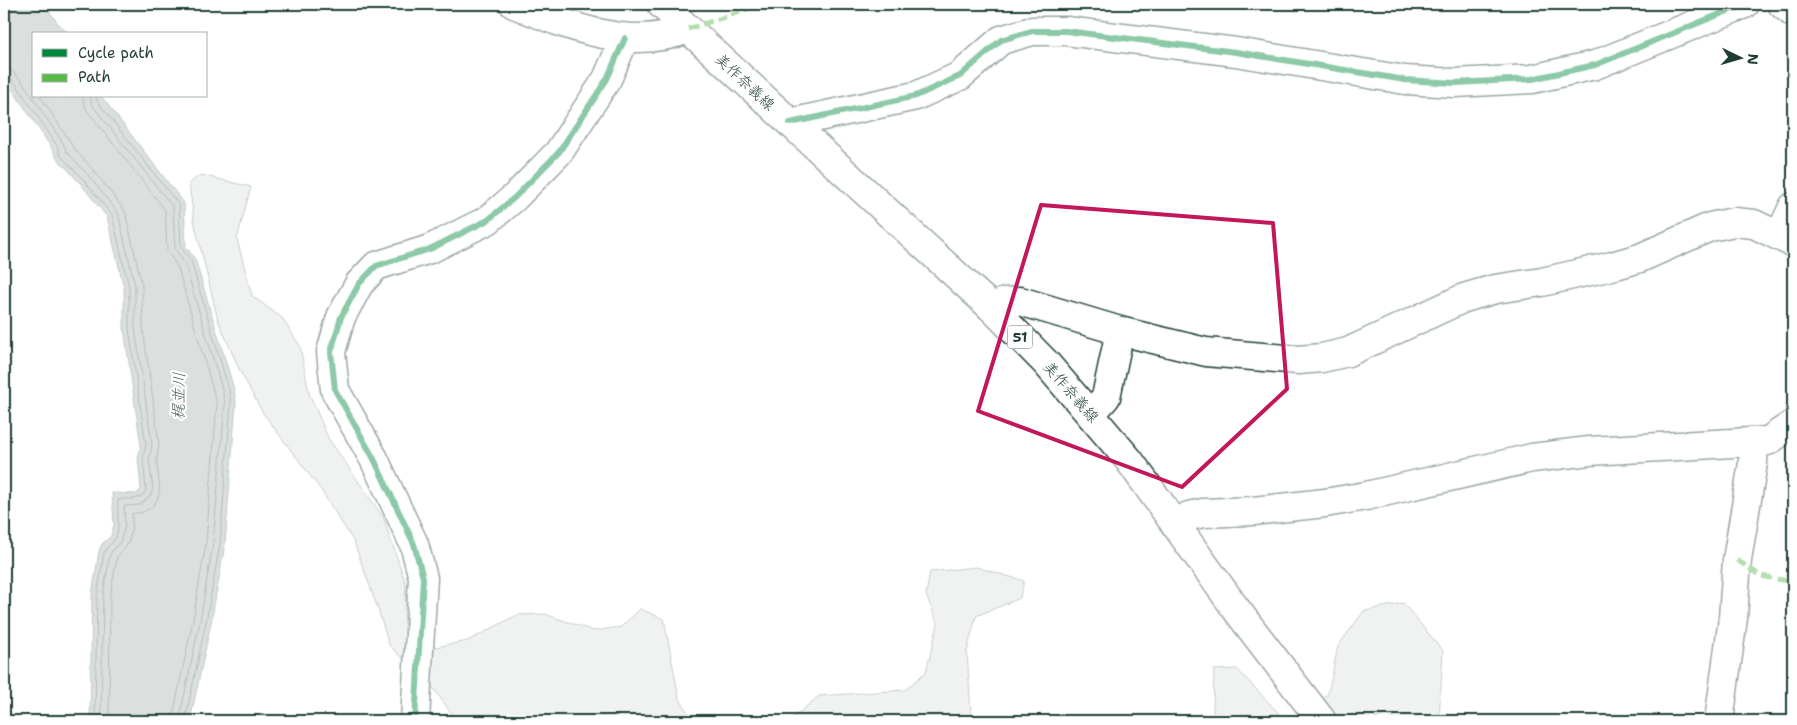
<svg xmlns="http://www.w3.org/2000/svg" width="1797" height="725" viewBox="0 0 1797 725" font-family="'Shantell Sans','Klee One',sans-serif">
<rect width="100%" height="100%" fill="#fff"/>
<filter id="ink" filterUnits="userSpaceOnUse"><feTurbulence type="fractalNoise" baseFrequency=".02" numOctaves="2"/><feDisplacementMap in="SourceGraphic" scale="10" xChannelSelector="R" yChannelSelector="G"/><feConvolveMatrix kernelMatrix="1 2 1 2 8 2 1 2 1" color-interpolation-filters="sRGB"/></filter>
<g filter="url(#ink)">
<path fill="#dee3e2" stroke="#7e908b" d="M201 175 251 187 237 239 252 296 282 318 300 346 309 393 328 438 383 517 406 584 404 624 436 647 468 641 517 615 545 614 594 631 621 627 640 609 664 619 679 698 693 721H457L433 688 389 645 378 609 354 542 321 490 263 413 240 371 218 320 194 221 189 183Z
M976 567 1024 581 1020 598 976 616 967 651 971 714 977 721H789L819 696 905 690 926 672 938 624 926 595 930 572Z
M1403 603 1443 651 1439 721H1399L1386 715 1369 721H1290L1328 694 1338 646 1364 611Z
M1237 669 1286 721H1207L1213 713 1214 670Z"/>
<path fill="#afbab7" stroke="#758883" d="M4 4H44L60 26 70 34H34V96H101L184 203 186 247 195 259 234 389 236 403 225 544 211 623 190 721H90L92 595 99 551 102 544 111 536 114 524 112 493 136 494 141 490 138 458 141 446 124 329V288L107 217 80 183 56 157 53 150 4 77Z"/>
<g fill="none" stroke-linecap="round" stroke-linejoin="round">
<path stroke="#596f68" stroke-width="1" d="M4 68 12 71 21 80 63 143 66 151 89 176 118 213 135 286V328L152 444 149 459 153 489 151 495 140 505 124 506 125 527 120 542 110 554 103 596 101 721
M4 74 9 76 16 84 58 147 60 155 84 180 112 215 129 287V329L146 445 143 458 146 490C140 503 129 497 118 500 117 512 120 525 116 537 113 543 107 546 104 553L97 596 95 721
M40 96 69 140 73 147 95 172 125 211 142 285 143 328 159 444C159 449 157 454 157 459 156 479 169 501 143 512 139 513 135 513 132 514V526L129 541 126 547 117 557 110 597 109 721
M82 96 86 109 165 210 167 250 178 268 217 404 206 542 193 620 172 721
M90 96 92 105 173 207 175 249 185 264 223 392 225 404 213 543 200 621 179 721
M96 96 97 101 179 205 181 247 191 261 229 390 231 403 220 544 206 622 185 721"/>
<defs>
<path id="minor" d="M514 4C568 26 630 52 688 29
M1782 4 1793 13
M790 123 916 96 960 76 1001 40 1032 31H1066L1236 52 1405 80 1455 83 1532 79 1595 65 1745 4
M1780 235 1793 207
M991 307 1005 302 1020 301 1120 331 1206 352 1298 360 1322 358 1348 352 1464 298 1495 289 1542 282 1612 266 1640 258 1710 227 1734 222 1754 224 1793 243
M1091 414 1106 397 1120 331
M1175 524 1189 516 1203 513 1253 511 1325 503 1366 496 1532 458 1589 451 1768 441 1793 424
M415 721 423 578 414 544 374 459 335 390 331 352 341 317 359 284 376 266 430 249 488 220 515 197 559 152 607 79 625 38
M1719 721 1733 618 1737 560 1753 463 1754 442"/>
<path id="major" d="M661 4 991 307 1046 363 1129 460 1236 609 1322 721"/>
</defs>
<use href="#minor" stroke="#1f3d34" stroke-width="31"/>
<use href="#major" stroke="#1f3d34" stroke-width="31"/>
<use href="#minor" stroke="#fff" stroke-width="28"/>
<use href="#major" stroke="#fff" stroke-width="28"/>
<path stroke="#58b947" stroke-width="5" stroke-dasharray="10 5" stroke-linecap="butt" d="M688 29 746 10 745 4
M1737 560 1761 576 1793 582"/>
<defs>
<path id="cycleway" d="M790 123 916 96 960 76 1001 40 1032 31H1066L1236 52 1405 80 1455 83 1532 79 1595 65 1745 4
M415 721 423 578 414 544 374 459 335 390 331 352 341 317 359 284 376 266 430 249 488 220 515 197 559 152 607 79 625 38"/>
</defs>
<use href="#cycleway" stroke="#fff" stroke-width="9"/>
<use href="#cycleway" stroke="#00873e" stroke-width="6"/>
</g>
</g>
<path d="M0 0H1797V725H0ZM1041 205 1273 223 1287 389 1182 487 978 411Z" fill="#fff" fill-opacity=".55" fill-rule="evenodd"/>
<path fill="none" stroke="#c2185b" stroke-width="4" stroke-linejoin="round" d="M1041 205 1273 223 1287 389 1182 487 978 411Z"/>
<g text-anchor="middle" stroke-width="4.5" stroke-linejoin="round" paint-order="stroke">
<rect fill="#fff" stroke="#627771" stroke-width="1" x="1007.5" y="325.5" width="25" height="23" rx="4"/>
<g font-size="14" font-weight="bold" fill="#1f3d34">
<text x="1020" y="342">51</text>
</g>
<g font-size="15" fill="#1f3d34" stroke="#fff">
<text transform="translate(745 82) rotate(43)" y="5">美作奈義線</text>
<text transform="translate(1071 392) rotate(49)" y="5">美作奈義線</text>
</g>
<g font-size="16" font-style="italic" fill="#4a625b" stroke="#fff">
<text transform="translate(178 396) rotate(-89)" y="6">梶並川</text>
</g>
</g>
<rect width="1797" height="725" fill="none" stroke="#fff" stroke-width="20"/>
<rect x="10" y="10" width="1777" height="705" fill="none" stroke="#1f3d34" stroke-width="2" filter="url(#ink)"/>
<rect x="32" y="32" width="175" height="65" fill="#ffffff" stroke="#a5b1ae"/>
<rect x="42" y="49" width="25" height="8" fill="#00873e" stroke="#a5b1ae"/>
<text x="78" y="58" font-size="15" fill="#1f3d34">Cycle path</text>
<rect x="42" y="74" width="25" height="8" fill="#58b947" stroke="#a5b1ae"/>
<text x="78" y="82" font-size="15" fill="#1f3d34">Path</text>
<g transform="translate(1740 58) rotate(95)" stroke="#ffffff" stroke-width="4" paint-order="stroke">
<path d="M0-4L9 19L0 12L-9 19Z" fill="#1f3d34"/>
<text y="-8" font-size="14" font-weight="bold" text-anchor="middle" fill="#1f3d34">N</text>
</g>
</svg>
